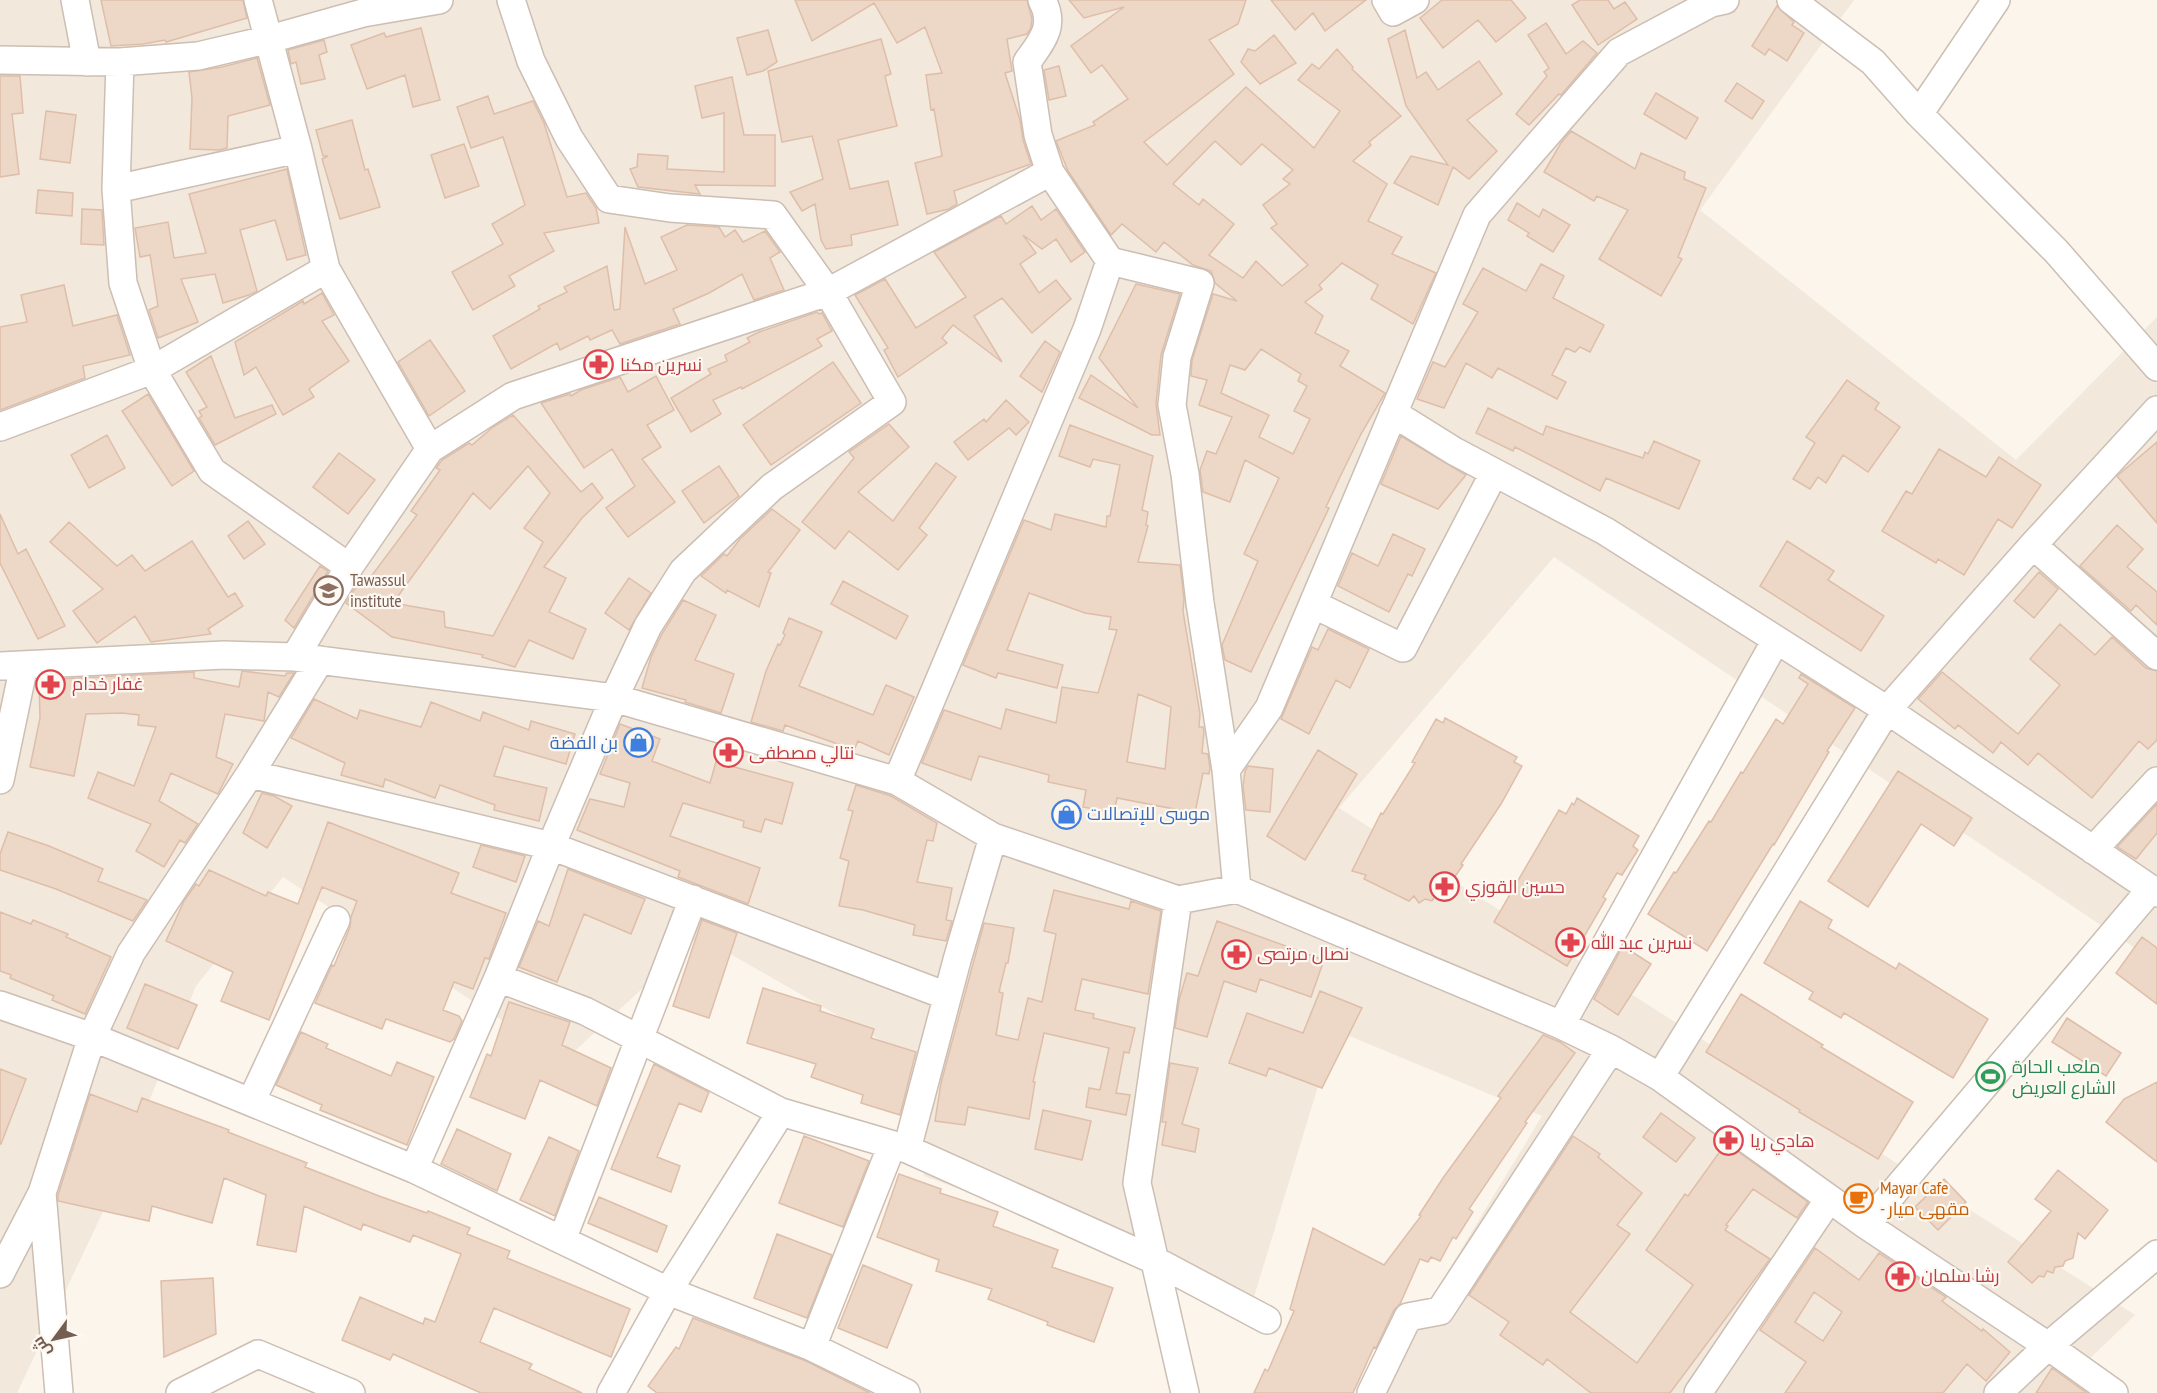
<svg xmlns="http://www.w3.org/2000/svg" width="2157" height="1393" viewBox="0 0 2157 1393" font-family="'PT Sans Narrow',Cairo,sans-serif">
<rect width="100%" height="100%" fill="#fbf5ec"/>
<path fill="#f2e8db" d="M0 0H1854L1700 210 2016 460 2157 317V963L1554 557 1339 808 2135 1315 2054 1393H1374L1542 1116 1335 1030 1254 1297 924 1176V1065L699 936 564 1061 283 877 196 986 110 1197 17 1393H0Z"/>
<path fill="#edd7c7" stroke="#debea9" stroke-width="1.5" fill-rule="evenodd" d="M101 0H243L247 18 166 42 165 40 143 44 111 46Z
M795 0H1027L1032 19 1031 27 1027 34 1007 39 1012 71 1005 73 1020 120 1023 140 1031 164 954 191 957 204 949 209 927 214 915 163 942 156 934 109 931 110 926 75 942 73 925 27 897 43 874 3 812 41Z
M1069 0H1246L1238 24 1209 40 1234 74 1144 142 1167 165 1246 87 1314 148 1340 111 1298 80 1312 64 1319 69 1337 49 1353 67 1352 69 1401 116 1369 142 1371 145 1353 161 1387 184 1368 221 1402 237 1392 254 1436 273 1413 324 1371 299 1378 285 1342 263 1319 285 1322 289 1305 302 1323 316 1315 333 1349 351 1340 366 1385 393 1361 434 1340 477 1326 507 1329 508 1251 672 1225 660 1222 645 1258 561 1244 554 1279 478 1245 460 1230 502 1203 492 1200 470 1207 451 1216 454 1232 417 1199 405 1207 380 1191 376 1192 360 1213 294 1237 301 1215 283 1211 271 1193 265 1164 242 1156 252 1122 224 1111 235 1068 171 1056 141 1095 125 1093 122 1128 99 1102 65 1091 73 1071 46 1124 7 1084 18ZM1215 141 1241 165 1262 144 1293 170 1283 179 1290 184 1263 205 1277 224 1271 228 1308 265 1282 286 1256 261 1243 278 1209 255 1234 224 1203 199 1199 205 1173 184ZM1261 349 1301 374 1298 381 1307 386 1294 411 1310 419 1293 454 1259 437 1269 415 1221 393 1230 365 1245 370Z
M1271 0H1366L1325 31 1313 13 1295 30Z
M1442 0H1511L1526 18 1496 42 1478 20 1443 48 1420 18Z
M1580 0H1608L1614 9 1625 2 1637 19 1598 45 1572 5Z
M1777 6 1794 22 1792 25 1804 33 1787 61 1769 49 1765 55 1752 46Z
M1546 23 1566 54 1583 41 1597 53 1561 95 1559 94 1529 125 1516 114 1547 76 1544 72 1549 68 1528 35Z
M421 28 440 100 413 107 405 75 367 89 351 45 384 33 386 37Z
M768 30 777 62 763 71 747 75 737 38Z
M1405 30 1417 78 1426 72 1438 90 1479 61 1502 94 1467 120 1497 151 1469 179 1453 167 1438 205 1394 183 1411 156 1448 165 1406 106 1388 39Z
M1274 35 1296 63 1260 84 1241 62 1248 49 1255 51Z
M881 39 891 74 885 76 897 126 838 140 850 189 888 181 898 225 851 235 852 245 826 249 821 240 815 204 802 211 790 192 823 179 812 136 782 142 768 71Z
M324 40 327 52 319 55 325 79 301 84 296 62 291 64 288 50Z
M257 58 270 105 228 116 227 148 219 150 190 149 192 98 189 72 222 67Z
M1059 66 1066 96 1049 100 1044 70Z
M0 76H20L23 113 12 114 19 174 0 177Z
M732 77 744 135H775V186L695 185 700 194 638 187 630 169 637 167 638 154 668 156 667 169 724 172V113L702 118 695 86Z
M1737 83 1764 101 1752 119 1725 101Z
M1656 93 1698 118 1686 139 1644 114Z
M488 96 494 114 533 101 544 123 567 197 586 193 596 208 599 223 544 233 554 251 509 276 515 286 473 310 452 272 503 244 492 224 525 205 503 137 471 148 457 107Z
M46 111 76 115 70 163 40 159Z
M352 120 365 170 368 169 380 207 340 219 322 159 328 156H323L316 130Z
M1571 131 1635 169 1641 153 1685 172 1684 179 1706 188 1678 257 1682 259 1661 296 1599 259 1628 210 1597 196 1594 201 1544 172 1561 143Z
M464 144 479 186 445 198 431 155Z
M287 169 306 255 287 260 275 220 240 230 257 291 249 295 223 303 215 274 181 279 198 322 158 338 149 310 158 306 150 255 140 257 135 228 168 222 174 258 206 253 189 194Z
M38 190 73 193 72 216 36 213Z
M1517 203 1539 217 1543 209 1570 225 1553 252 1527 236 1529 233 1508 220Z
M1032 206 1041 220 1056 209 1085 252 1071 262 1056 239 1042 249 1023 235 1036 253 1020 264 1039 293 1056 280 1071 299 1032 333 1002 298 974 316 1002 362 953 325 942 338 947 343 898 377 884 350 888 348 855 295 885 279 916 328 966 297 934 252 1001 216 1006 224Z
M82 209 102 210 104 245 81 244Z
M687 225 719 227 725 237 735 230 743 242 765 231 780 252 770 258 784 290 754 300 742 274 709 293 673 309 680 324 620 344 612 330 590 340 588 336 560 350 557 343 511 369 493 336 540 309 538 306 567 292 564 287 607 266 614 310 620 309 625 227 645 284 677 270 661 237Z
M1541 264 1564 276 1553 298 1604 325 1590 352 1580 347 1575 352 1566 348 1552 375 1566 382 1557 399 1498 368 1492 378 1466 363 1444 408 1417 399 1433 362 1445 367 1478 312 1463 304 1483 268 1526 291Z
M1136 284 1180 294 1161 355 1156 404 1160 435H1152L1079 398 1091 375 1138 408 1099 358Z
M64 285 73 326 117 315 130 355 83 366 85 378 0 410V327L27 322 21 295Z
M322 293 334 315 322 321 349 361 309 389 314 397 283 415 256 367 244 375 235 342 303 301 304 304Z
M817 312 819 314 822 313 832 331 817 339 822 346 742 389 741 387 713 400 721 414 691 432 671 398 711 374 708 369 727 361 725 355 750 342 747 338 759 332Z
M430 340 465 391 429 416 398 362Z
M1045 341 1060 352 1042 392 1020 376Z
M211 356 235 418 272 405 276 414 215 445 199 418 202 416 199 411 207 407 186 372Z
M833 362 861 403 771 465 743 425Z
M656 376 674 410 647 425 661 447 642 459 675 502 628 537 606 508 635 486 612 449 584 468 541 403 570 394 571 396 581 390 620 377 628 392Z
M1847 380 1879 403 1875 409 1900 427 1868 472 1843 455 1826 483 1818 477 1810 489 1793 479 1815 443 1806 437Z
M148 394 194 471 172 486 122 411Z
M1006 400 1029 422 1016 435 1009 428 968 460 954 442 984 419 986 422Z
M1488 408 1543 435 1546 426 1643 458 1645 452 1648 454 1654 441 1700 461 1679 509 1606 478 1600 491 1515 447 1513 451 1476 433Z
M513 415 581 492 592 483 603 498 582 518 544 567 566 578 549 612 586 629 573 659 529 640 515 667 482 657 483 655 392 637 346 603 357 585 360 583 364 586 417 515 411 511 440 470 436 468 442 460 469 443 472 445 493 427ZM528 466 550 493 524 528 543 542 493 636 445 627 444 612 393 603 473 493 490 509Z
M889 424 909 447 858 492 893 521 936 463 956 477 919 528 927 535 898 570 849 531 835 549 802 522 854 458 849 452Z
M1070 425 1153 456 1142 510 1148 512 1146 525 1148 526 1138 562 1180 565 1184 599 1183 611 1200 714 1199 727H1203L1204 731 1202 753 1208 754 1210 768 1209 774 1203 773 1195 813 1117 798 1114 813 1083 807 1086 790 1048 782 1049 775 979 756 971 780 922 763 944 710 1001 729 1006 709 1056 723 1062 687 1098 693 1117 630 1109 629 1111 617 1085 613 1029 593 1007 650 1063 665 1057 688 998 673 996 678 963 665 1024 520 1051 530 1055 514 1106 527 1107 516H1110L1120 465 1093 459 1090 467 1059 456ZM1138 694 1171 707 1165 769 1127 762Z
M107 435 125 468 89 488 71 455Z
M1401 436 1466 475 1438 509 1381 484Z
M2157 442V523L2117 476Z
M1939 449 1986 477 1999 457 2041 485 2012 528 1998 519 1964 575 1938 559 1936 563 1882 531 1906 491 1912 494Z
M339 453 375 480 348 514 313 487Z
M719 466 739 496 704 523 682 491Z
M772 509 800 530 768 572 771 573 759 607 727 590 726 593 701 576 724 554 727 556 740 539Z
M0 514 18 554 26 549 65 626 38 639 0 563Z
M248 521 265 544 244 559 228 536Z
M69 522 117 566 132 555 145 571 192 541 228 597 235 593 243 606 208 629 211 634 151 642 135 616 97 643 73 611 103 589 50 542Z
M2117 525 2143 549 2127 567 2157 592V625L2136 605 2131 611 2080 566Z
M1393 534 1425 549 1412 576 1408 574 1389 612 1338 586 1352 553 1378 566Z
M1787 541 1834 571 1828 580 1884 616 1861 651 1760 586Z
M320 566 328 571 294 628 285 620Z
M2039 572 2058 589 2034 618 2014 601Z
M629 578 651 593 629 630 605 613Z
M843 581 908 616 896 639 831 604Z
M683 600 716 615 695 660 734 674 721 713 685 702 686 700 642 688 651 657 662 634Z
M789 618 822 632 799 686 873 715 886 685 914 697 889 755 858 741 854 750 785 725 783 731 751 722 766 671 778 644 780 645 785 635 783 633Z
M2060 624 2095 655 2112 637 2146 668 2157 671V740L2148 749 2139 741 2092 798 2038 753 2028 765 2001 742 1993 753 1958 725 1955 729 1918 699 1942 672 2018 734 2060 685 2030 659Z
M1328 629 1369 649 1350 688 1336 680 1309 734 1281 719 1312 647 1318 650Z
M242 671 285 676 287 673H294L279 697 268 692 264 721 225 714 216 757 233 764 218 794 171 773 159 801 198 824 185 843 180 840 164 867 136 851 151 824 88 798 98 772 134 786 156 727 138 725 139 715 122 713 86 714 74 776 30 767 40 718 39 680 194 672V678L239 687Z
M1801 674 1855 708 1827 751 1829 752 1774 845 1773 844 1707 951 1648 914 1674 872 1676 873 1709 821 1711 822 1741 772 1743 773 1776 719 1783 724 1808 684 1799 678Z
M314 699 357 719 360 710 421 727 431 702 480 721 483 712 529 730 531 721 575 734 566 764 504 746 494 776 547 788 539 821 494 810 495 805 440 785 435 798 385 779 383 787 341 775 345 763 291 738Z
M1445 718 1517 757 1514 762 1522 766 1501 804 1461 864 1463 865 1443 894 1438 892 1432 901 1425 899 1419 903 1414 896 1409 901 1364 879 1366 875 1352 871 1381 813 1383 814 1415 763 1412 762 1436 719 1443 723Z
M620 724 660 739 652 761 710 783 716 762 793 783 782 824 765 819 761 832 743 827 744 821 683 803 670 836 760 868 748 904 678 877 680 871 577 830 590 799 624 807 630 783 600 774Z
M1318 750 1357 774 1305 860 1267 836Z
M1248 766 1273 769 1270 812 1246 810 1243 787 1245 771Z
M1898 771 1972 818 1954 846 1921 824 1868 907 1828 881Z
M856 785 891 796 937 823 933 841 927 840 917 882 952 888 946 920 952 921 946 941 913 935 915 925 863 910 839 906 849 861 840 858 853 811 848 810Z
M262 793 274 796 292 806 267 848 243 833Z
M1577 798 1639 836 1633 846 1638 850 1622 875 1617 873 1603 897 1606 899 1567 966 1494 922 1559 810 1566 814 1572 803 1574 805Z
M2157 804V833L2136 859 2117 847Z
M328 822 459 873 451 893 506 913 489 959 485 958 473 989 454 982 443 1010 459 1016 462 1021 454 1039 450 1042 386 1019 382 1029 315 1003 332 965 334 966 350 927 351 917 357 901 322 887 269 1020 221 1001 233 972 166 941 184 901 196 884 199 886 209 870 266 896 268 892 298 904Z
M8 832 49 846 103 869 98 881 147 900 133 921 56 889 0 870V854Z
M481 845 525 856 516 882 473 867Z
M568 869 645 899 631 934 584 914 557 982 519 967 538 921 549 926Z
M1054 890 1129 909 1131 901 1161 911 1148 994 1082 979 1075 1010 1094 1014 1093 1018 1135 1028 1129 1053 1124 1052 1116 1093 1130 1095 1126 1115 1086 1107 1089 1088 1100 1090 1109 1048 1044 1033 1033 1082H1035L1029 1119 968 1107 965 1125 935 1121 941 1083 984 923 1014 928 1008 963H1006L999 992 1003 993 996 1035 1018 1040 1028 998 1042 1002 1056 934 1044 931Z
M1800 901 1832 920 1828 928 1896 969 1899 963 1988 1019 1953 1078 1844 1013 1841 1018 1809 999 1813 992 1764 963Z
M0 912 31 924 33 920 68 934 66 937 111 957 85 1014 52 1000 54 996 10 978 11 975 0 971Z
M702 920 737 933 709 1018 673 1006Z
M1217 921 1324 960 1311 997 1260 979 1256 992 1224 981 1207 1037 1175 1028 1179 1000 1187 973 1198 976Z
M2142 937 2157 948V1004L2116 973Z
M1623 946 1651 964 1618 1015 1594 999Z
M145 984 197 1005 178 1049 127 1028Z
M763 988 821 1006 820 1011 874 1029 871 1038 916 1052 900 1115 861 1103 863 1095 811 1077 816 1064 747 1043Z
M1320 991 1362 1008 1322 1088 1269 1068 1266 1076 1229 1063 1247 1013 1303 1033Z
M1741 994 1823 1045 1821 1047 1913 1102 1878 1159 1799 1112 1800 1110 1706 1052Z
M509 1002 570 1022 562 1045 611 1068 597 1106 540 1080 525 1119 470 1097 487 1054 491 1056Z
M2067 1018 2121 1053 2106 1076 2052 1042Z
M301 1032 328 1044 326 1048 391 1076 397 1062 434 1077 407 1145 320 1110 322 1105 276 1085Z
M1543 1035 1560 1042 1575 1053 1525 1122 1527 1123 1469 1209 1473 1212 1456 1239 1453 1237 1440 1261 1431 1257 1428 1262 1420 1259 1400 1304 1394 1310 1376 1348 1374 1347 1353 1393H1254L1265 1369 1268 1371 1294 1311 1290 1309 1313 1228 1384 1265 1421 1216 1419 1215 1443 1178 1501 1098 1498 1096Z
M1170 1063 1198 1068 1182 1124 1199 1129 1195 1152 1162 1145 1166 1122H1162Z
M654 1064 709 1092 701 1112 679 1103 657 1157 680 1166 671 1192 611 1169Z
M0 1069 26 1079 1 1144H0Z
M2157 1082V1162L2106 1122 2124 1099Z
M90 1094 137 1112 142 1098 229 1130 228 1132 307 1163 305 1167 379 1196 427 1213 428 1211 470 1228 467 1234 510 1251 507 1258 630 1309 611 1357 494 1308 480 1342 532 1364 529 1369 582 1393H481L393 1354 390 1360 342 1340 360 1297 423 1324 425 1318 435 1322 461 1254 413 1235 410 1242 363 1224 361 1230 304 1206 296 1252 257 1245 266 1195 224 1178 212 1223 152 1206 149 1221 58 1201V1195Z
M1043 1110 1091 1121 1082 1160 1035 1149Z
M1661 1113 1695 1138 1676 1162 1643 1137Z
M457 1129 511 1154 497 1191 441 1164Z
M804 1136 869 1161 843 1227 779 1203Z
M1573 1136 1600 1154 1598 1157 1642 1193 1617 1225 1630 1234 1570 1312 1637 1363 1693 1285 1646 1250 1685 1194 1688 1196 1726 1143 1808 1202 1797 1218 1753 1189 1726 1225 1728 1226 1725 1230 1770 1259 1670 1393H1591L1547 1359 1543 1365 1500 1335 1509 1322 1469 1295Z
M549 1137 579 1151 555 1216 520 1200Z
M2058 1170 2108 1210 2085 1239 2078 1233 2073 1258 2065 1261 2063 1266 2055 1267 2053 1273 2047 1271 2044 1277 2039 1276 2032 1283 2008 1262 2051 1211 2035 1199Z
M899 1174 941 1189 940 1193 998 1212 993 1226 1058 1250 1052 1267 1113 1288 1094 1342 1047 1325 1048 1322 988 1299 992 1289 936 1271 939 1260 877 1237Z
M1944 1179 1966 1202 1938 1230 1915 1207Z
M599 1197 667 1226 657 1252 588 1223Z
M777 1234 832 1255 807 1318 754 1298Z
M1815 1248 1859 1280 1879 1253 1946 1297 1942 1301 1982 1331 1983 1329 2010 1352 1986 1381 1967 1364 1943 1393H1785L1806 1362 1760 1330ZM1814 1292 1842 1312 1823 1341 1795 1322Z
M863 1265 912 1285 887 1348 838 1328Z
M213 1278 216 1334 164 1357 161 1281Z
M693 1318 806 1361 870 1393H657L648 1386 676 1347 679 1349Z
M2052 1368 2087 1393H2036Z"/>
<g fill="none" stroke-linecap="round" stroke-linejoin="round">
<defs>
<path id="minor" d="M75 0 87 62
M258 0 298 149 326 269 430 449
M1042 0C1056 26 1042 41 1027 62L1038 135 1050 172 1110 261 1200 283 1177 357 1172 405 1185 474 1200 603 1226 770
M1386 0 1393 12 1415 0
M1791 0 1873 62 1919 114 2056 251 2157 367
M0 60 120 62 198 56 270 39 363 13 439 0
M120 62 116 189 123 283 152 370 212 471 349 567
M1919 114 1996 0
M116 189 298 149
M1393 413 1454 451 1605 531 1887 710 2157 893
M0 427 152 370 326 269
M2033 545 2157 656
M1313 604 1403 648 1494 473
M295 657 349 567 430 449 513 396 828 292 1050 172
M0 666 224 655 295 657 614 698 897 781 993 837 1178 900 1237 889 1561 1025 1611 1049 1660 1077 1866 1225 2048 1346 2114 1393
M250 774 551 846 947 996
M0 780 24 665
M897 781 1087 329 1110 261
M2093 850 2157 781
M1237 889 1226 770 1269 708 1477 215 1619 52 1711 3 1725 0
M1178 900 1137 1183 1185 1393
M498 978 585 1011 781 1112 907 1149 1154 1260 1267 1320
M0 1005 92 1037 414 1169 668 1291 812 1347 906 1393
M1561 1025 1776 640
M1660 1077 1887 710 2033 545 2157 410
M251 1102 336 920
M907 1149 957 960 993 837
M414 1169 498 978 551 846 614 698 648 626 683 571 772 487 892 402 828 292 773 215 670 208 609 199 569 138 531 61 511 0
M42 1193 59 1393
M1866 1225 2151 889
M562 1240 693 899
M0 1274 42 1193 92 1037 131 953 250 774 320 660
M812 1347 892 1145
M180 1393 258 1354 351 1393
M611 1393 668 1291 781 1112
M1371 1393 1408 1317 1440 1311 1611 1049
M1698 1393 1829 1199
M1998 1393 2048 1346 2157 1254"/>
</defs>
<use href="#minor" stroke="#ccbeb3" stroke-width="30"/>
<use href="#minor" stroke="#fff" stroke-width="27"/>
</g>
<defs>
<symbol id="pharmacy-ring" viewBox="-11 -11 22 22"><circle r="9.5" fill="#fdf9f2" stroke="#e0444e" stroke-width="1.5"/><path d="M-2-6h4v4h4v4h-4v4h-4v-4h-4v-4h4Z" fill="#e0444e"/></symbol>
<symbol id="school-ring" viewBox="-11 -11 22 22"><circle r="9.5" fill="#fdf9f2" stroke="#8d6e63" stroke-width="1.5"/><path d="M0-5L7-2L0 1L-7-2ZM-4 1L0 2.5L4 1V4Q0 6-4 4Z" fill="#8d6e63"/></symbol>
<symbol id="shop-ring" viewBox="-11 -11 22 22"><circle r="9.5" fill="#fdf9f2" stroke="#3f7fe0" stroke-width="1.5"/><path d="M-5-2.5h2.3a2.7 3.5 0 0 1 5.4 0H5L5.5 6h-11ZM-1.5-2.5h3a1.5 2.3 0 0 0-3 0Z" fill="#3f7fe0"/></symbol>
<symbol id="stadium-ring" viewBox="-11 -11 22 22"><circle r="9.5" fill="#fdf9f2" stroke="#2e9e5b" stroke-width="1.5"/><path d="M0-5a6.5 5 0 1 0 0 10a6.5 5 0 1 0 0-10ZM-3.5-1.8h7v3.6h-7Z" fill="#2e9e5b"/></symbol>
<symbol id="cafe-ring" viewBox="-11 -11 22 22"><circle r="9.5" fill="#fdf9f2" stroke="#e8710a" stroke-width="1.5"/><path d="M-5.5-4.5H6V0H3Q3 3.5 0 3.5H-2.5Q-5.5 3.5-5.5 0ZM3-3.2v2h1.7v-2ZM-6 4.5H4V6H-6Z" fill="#e8710a"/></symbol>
</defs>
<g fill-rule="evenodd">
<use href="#pharmacy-ring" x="582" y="348" width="33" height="33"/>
<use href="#school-ring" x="312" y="574" width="33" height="33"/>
<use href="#pharmacy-ring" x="34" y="668" width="33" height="33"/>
<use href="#shop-ring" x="622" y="726" width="33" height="33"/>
<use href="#pharmacy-ring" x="712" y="736" width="33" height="33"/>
<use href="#shop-ring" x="1050" y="798" width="33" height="33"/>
<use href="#pharmacy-ring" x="1428" y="870" width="33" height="33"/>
<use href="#pharmacy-ring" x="1554" y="926" width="33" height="33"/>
<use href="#pharmacy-ring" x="1220" y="938" width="33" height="33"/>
<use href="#stadium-ring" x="1974" y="1060" width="33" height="33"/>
<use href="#pharmacy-ring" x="1712" y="1124" width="33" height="33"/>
<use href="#cafe-ring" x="1842" y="1182" width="33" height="33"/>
<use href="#pharmacy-ring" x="1884" y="1260" width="33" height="33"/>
</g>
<g text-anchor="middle" stroke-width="4.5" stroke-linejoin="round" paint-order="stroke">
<g font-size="18" fill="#be3a42" stroke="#fdf9f2" text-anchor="start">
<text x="620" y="371">نسرين مكنا</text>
<text x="72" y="690">غفار خدام</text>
<text x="749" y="759">نتالي مصطفى</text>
<text x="1465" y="893">حسين القوزي</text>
<text x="1591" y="949">نسرين عبد الله</text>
<text x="1257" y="960">نصال مرتصى</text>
<text x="1750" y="1147">هادي ريا</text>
<text x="1921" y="1282">رشا سلمان</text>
</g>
<g font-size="18" fill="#785e54" stroke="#fdf9f2" text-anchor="start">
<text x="350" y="586">Tawassul<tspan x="350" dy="21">institute</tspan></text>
</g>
<g font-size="18" fill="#366cbe" stroke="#fdf9f2" text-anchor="end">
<text x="618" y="749">بن الفضة</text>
<text x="1087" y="820" text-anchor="start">موسى للإتصالات</text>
</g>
<g font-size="18" fill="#27864d" stroke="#fdf9f2" text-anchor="start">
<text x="2012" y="1073">ملعب الحارة<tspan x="2012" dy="21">الشارع العريض</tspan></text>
</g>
<g font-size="18" fill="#c56008" stroke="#fdf9f2" text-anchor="start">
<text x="1880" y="1194">Mayar Cafe<tspan x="1880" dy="21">- مقهى ميار</tspan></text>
</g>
</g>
<g transform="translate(54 1339) rotate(237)" stroke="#fdf9f2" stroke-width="4.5" paint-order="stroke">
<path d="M0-4.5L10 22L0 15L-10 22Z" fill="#745e51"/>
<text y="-9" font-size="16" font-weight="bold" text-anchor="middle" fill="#745e51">ش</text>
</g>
</svg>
